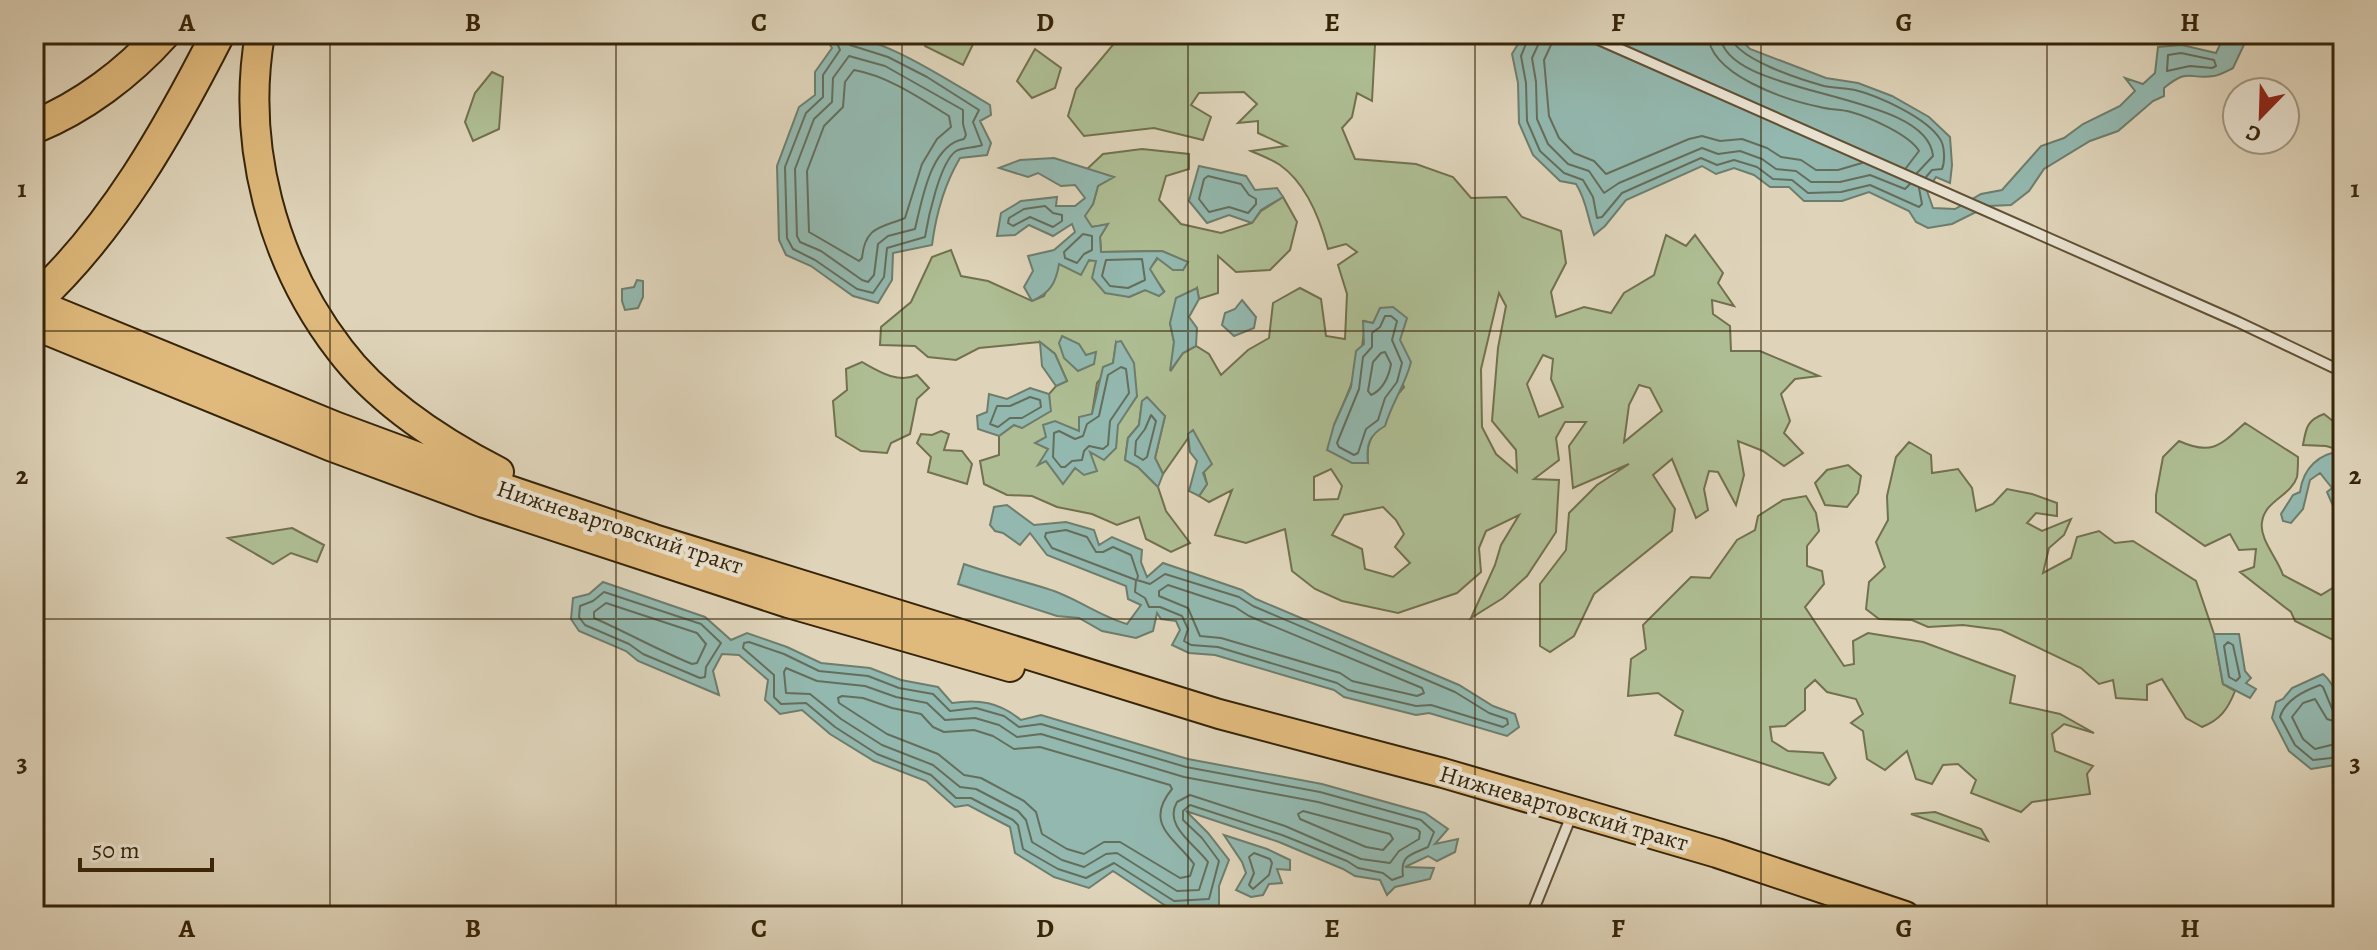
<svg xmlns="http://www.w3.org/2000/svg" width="2377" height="950" viewBox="0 0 2377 950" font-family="Alegreya,serif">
<rect width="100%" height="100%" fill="#dfd4ba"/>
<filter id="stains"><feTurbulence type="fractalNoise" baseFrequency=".0025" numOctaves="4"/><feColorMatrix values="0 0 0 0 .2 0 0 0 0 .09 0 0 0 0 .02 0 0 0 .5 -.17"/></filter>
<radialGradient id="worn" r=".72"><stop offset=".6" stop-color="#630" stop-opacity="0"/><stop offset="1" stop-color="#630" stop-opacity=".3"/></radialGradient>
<path fill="#aebd93" stroke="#72704e" stroke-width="2" fill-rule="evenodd" d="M922 34H992L991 39 975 40 963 65 925 46Z
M1122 34H1391L1375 45 1372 101 1357 93 1352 117 1342 128 1355 159 1416 164 1453 177 1471 198 1506 197 1522 217 1561 231 1566 263 1551 292 1556 317 1584 307 1611 313 1624 293 1654 275 1666 235 1686 246 1695 235 1723 273 1718 283 1734 306 1712 300 1713 314 1730 326 1731 351H1760L1819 376 1795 379 1781 394 1790 421 1784 433 1803 453 1784 466 1763 451 1738 441 1744 475 1736 505 1718 472 1709 471 1704 489 1708 510 1696 518 1672 459 1653 475 1675 509 1672 531 1594 594 1574 636 1550 652 1540 646V584L1566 550 1569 513 1597 485 1629 464 1573 488 1569 446 1586 422H1565L1556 438 1559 460 1534 479 1559 480 1556 532 1527 576 1503 598 1471 618 1495 565 1501 545 1519 515 1486 531 1479 548 1481 572 1457 593 1398 613 1342 601 1315 589 1292 571 1285 529 1246 543 1215 535 1232 490 1209 502 1199 496 1207 484 1193 431 1163 474 1155 458 1165 416 1142 402 1139 425 1128 438 1125 460 1138 467 1158 487 1166 511 1190 543 1171 552 1146 539 1139 517 1117 525 1092 514 1057 507 1032 496 1007 495 984 484 980 461 999 455V436L1014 425 1022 428 1050 411 1049 394 1056 386 1067 381 1055 354 1040 342 979 348 956 360 928 357 915 346 880 345 881 327 911 302 932 257 951 250 961 276 988 281 1032 301 1044 296 1059 264 1096 260 1129 297 1145 290 1164 291 1149 269 1158 258 1183 270 1187 262 1162 251 1101 252 1100 237 1107 225 1091 227 1084 216 1093 204 1098 186 1113 177 1087 169 1103 154 1142 149 1189 154V169L1166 176 1159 200 1181 224 1221 233 1252 223 1261 211 1283 197 1297 222 1290 250 1270 270 1236 272 1218 256V293L1199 299 1197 288 1170 323 1174 342 1172 369 1183 353 1196 346 1209 354 1221 375 1248 350 1269 338 1273 303 1300 288 1321 299 1326 336 1345 339 1347 294 1338 265 1357 252 1346 244 1328 249C1320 219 1307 184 1280 165 1271 159 1260 155 1251 151L1286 146 1258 133V121L1238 123 1257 104 1244 92 1199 93 1191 105 1211 117 1203 140 1154 128 1084 136 1068 116 1076 89ZM1499 293 1506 306 1498 348 1492 421 1516 450 1517 472 1496 454 1482 427 1481 369ZM1364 321 1373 323 1404 387 1392 401 1385 425C1370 434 1366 445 1368 462L1334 425C1349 391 1365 358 1364 321ZM1116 343 1137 396 1117 425 1116 448 1089 450 1063 483 1046 461 1048 449 1079 432 1092 414 1097 383 1113 364ZM1543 355 1553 359 1551 379 1563 407 1539 417 1527 384ZM1639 385 1650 388 1662 411 1624 442 1629 405ZM1331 469 1342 486 1338 499 1314 500V477ZM1383 507 1396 520 1404 534 1395 547 1410 563 1393 577 1365 569 1362 549 1332 535 1344 515Z
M1035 49 1061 68 1055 88 1032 98 1017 81Z
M492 72 503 77 499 129 473 141 465 122 475 93Z
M862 362C878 371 898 384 917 375L929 388 917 399 910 434 891 443 887 453 861 451 836 436 833 401 847 390 846 369Z
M2324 414 2343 429V451L2326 446 2303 445C2306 428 2307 420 2324 414Z
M2245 423 2298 457C2298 464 2298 471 2297 477 2291 496 2265 500 2262 522 2259 539 2278 559 2283 575L2321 595 2339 584 2343 576V645L2295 621 2291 612 2240 572 2254 567 2256 549 2239 550 2230 534 2205 546 2156 512V495L2163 457 2179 441C2212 456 2221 445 2245 423Z
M941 431 949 434 944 450 962 451 972 464 967 484 928 472 931 457 917 443 921 434 932 435Z
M1909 442 1931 455 1932 473 1958 469 1972 488 1976 511 1993 504 2007 489 2032 494 2057 503V516L2036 513 2027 523 2042 531 2071 519 2064 535 2049 548 2043 573 2071 558 2077 537 2099 531 2115 543 2133 541 2196 581 2214 634 2223 684 2235 691C2228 709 2220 720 2202 727L2186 718 2162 679 2147 685V700L2116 698 2113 680 2099 684 2081 668 2001 630 1963 625 1928 627 1912 620 1879 619 1866 609 1869 582 1885 567 1876 542 1888 520 1887 496 1896 457Z
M1848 465 1861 476 1858 493 1847 507 1825 505 1815 483 1827 470Z
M1806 496 1816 513 1819 531 1807 546V566L1822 571 1824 584 1805 607 1844 666 1854 664 1853 641 1868 633 1923 642 2015 676 2010 703 2060 714 2094 733 2064 724 2052 734 2055 751 2093 766 2087 774 2090 794 2032 802 2021 812 1971 793 1976 780 1958 764 1943 765 1932 784 1916 779 1907 751 1885 770 1867 759 1863 731 1851 723 1863 714 1856 699 1827 692 1815 680 1805 689V710L1785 726 1770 727 1772 741 1788 751 1823 753 1836 778 1829 785 1675 735 1683 711 1658 693 1628 696 1631 659 1646 649 1643 625 1691 577 1710 578 1737 540 1755 530 1758 516 1783 500Z
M292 528 324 545 317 562 291 553 273 564 228 538Z
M1935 812 1981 829 1988 841 1911 814Z"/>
<path fill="#93b8af" stroke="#6e7d6c" stroke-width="2" d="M831 34C881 34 947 80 990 105L991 115 980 121 991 143 987 155 960 158C944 185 936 214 932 245L893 253 892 280 878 303 853 296 811 266 786 255 779 240 777 166 799 107 815 95V72L832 48 825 37Z
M1524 34H1735L1750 49 1826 78 1858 83 1892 96 1929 117 1950 137 1952 165 1950 183 1936 177 1927 191 1933 208 1955 209 1981 194 2002 190 2041 146 2064 138 2083 124 2120 106 2135 91 2125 78 2143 84 2155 73 2158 47 2182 45 2216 53 2225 34H2249L2233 68C2227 71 2220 75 2214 76 2188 80 2190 67 2164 88V96L2153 101 2118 131 2090 141 2044 169 2029 191 2011 205 1988 206 1952 224 1928 228 1916 222 1909 211 1869 192 1842 201H1804L1789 187H1770L1754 175 1734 168 1716 174 1702 166 1626 200 1605 226 1594 235C1587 217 1587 201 1576 184L1560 181 1533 155 1519 123 1518 83 1512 54Z
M1054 158 1114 177 1098 186 1093 204 1085 216 1092 227 1108 224 1100 237 1101 252 1162 251 1188 262 1183 270H1173L1157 258 1150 269 1164 292 1159 296 1145 290 1129 297 1105 293 1092 278 1096 261 1089 260 1081 275 1059 264C1056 283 1050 293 1032 301L1024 287 1033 271 1028 256 1054 250 1075 232 1072 224 1053 236 1029 225 1015 235 997 236 1001 213 1021 201 1057 197 1056 206H1075L1085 198 1075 185 1061 186 1038 173 1028 177 999 168 1020 160Z
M1199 166 1246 176 1255 190 1277 188 1283 197 1261 210 1252 223 1229 215 1207 223 1189 201Z
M637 280 643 281V297L638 308 625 310 622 301V289L634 287Z
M1197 288 1199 299 1189 317 1197 328 1196 346 1183 353 1170 371 1174 342 1170 323 1176 298Z
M1242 300 1256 317 1254 328 1234 336 1222 325 1225 313 1235 309Z
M1393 307 1407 318 1400 340 1411 362C1405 386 1392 402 1385 426 1369 435 1366 445 1368 463H1352L1327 450 1334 425 1351 387 1356 351 1364 344 1363 321 1373 323 1380 308Z
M1062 336 1079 344 1086 355 1096 352 1094 364 1078 371 1064 358 1059 343Z
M1121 341 1134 363 1137 396 1118 425 1116 448 1104 460 1090 452 1097 471 1084 475 1075 468 1063 484 1046 461 1038 465 1048 449 1035 443 1046 437 1043 425 1055 421 1079 431V417L1092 414 1103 367 1113 363 1116 342Z
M1040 342 1055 354 1067 381 1056 386 1042 366Z
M1030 388 1049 394 1051 411 1022 428 1014 425 999 436 978 429 977 416 987 412 989 394 1007 399Z
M1147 397 1165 416 1155 458 1163 474 1158 487 1138 467 1125 460 1128 438 1139 425 1142 401Z
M1193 430 1212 464 1203 473 1207 484 1199 496 1189 491 1197 461 1190 452 1188 434Z
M2343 451V517L2336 515 2339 508H2334L2327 492 2332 488 2320 473 2310 480 2303 509 2291 523 2283 521 2281 514 2293 495 2300 492C2303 468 2319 453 2343 451Z
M1007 505 1034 525 1066 522 1094 530 1099 545 1112 537 1142 550 1141 562 1147 577 1163 563 1242 590 1256 599 1459 685 1493 706 1515 714 1519 727 1507 736 1429 713 1416 715 1344 697 1334 690 1215 655 1189 653 1172 645 1180 630 1176 621 1161 619 1157 613 1153 631 1136 638 1102 631 1079 618 1057 616 958 584 964 564C992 574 1020 580 1048 589 1075 597 1099 616 1127 624L1141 605 1128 599 1126 586 1047 555 1030 533 1020 545 1003 533 995 531 990 525 994 507Z
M603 582 705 617 731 640 747 633 787 647 821 663 870 668 901 680 938 687 952 703C979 699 999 702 1021 720L1041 715 1188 759 1322 784 1425 813 1448 829 1435 844 1458 839 1455 852 1437 861 1428 856 1405 867 1434 868 1430 879 1395 887 1387 895 1380 880 1355 876 1343 869 1279 842 1186 811 1208 833 1229 860 1219 886V907L1172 910 1113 871 1089 888 1054 877 1015 853 1010 827 968 805 955 807 926 781 874 761 830 734 802 710 780 714 765 700 768 680 739 655 722 654 713 671 719 695 638 661 626 651 579 631 571 619 573 598 589 594Z
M2214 634H2239L2245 671 2251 678 2246 683 2256 689 2250 698 2223 684Z
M2323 674C2344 692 2343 732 2343 757L2335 765 2311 769 2289 751 2272 718 2276 702 2283 699 2292 688Z
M1224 835 1267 849 1290 860V870L1277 869 1282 883 1269 884 1263 895 1251 897 1236 890 1246 873 1242 862Z"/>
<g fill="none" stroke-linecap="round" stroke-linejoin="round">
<path stroke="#646e5c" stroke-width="2" d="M833 34 840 50 823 75V97L806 113 785 167 787 238 793 249 815 260 857 289 873 293 884 277 887 248 925 237C928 218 940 162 956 151 963 147 975 148 982 145L973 122 979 110 927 77 888 57 850 45 846 34
M1530 34 1521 56 1526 83 1527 121 1540 151 1564 173 1583 180 1593 197 1597 218 1602 217 1622 193 1701 158 1717 165 1734 160 1757 167 1773 179 1792 180 1808 193 1841 192 1870 185 1919 207 1922 204 1919 188
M1541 34 1539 43 1532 58 1536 82 1537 119 1548 144 1568 164 1589 171 1604 193 1619 183 1702 148 1718 154 1740 151 1762 159 1776 169 1796 171 1811 182H1840L1870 175 1905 189 1910 184
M1553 34 1551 45 1544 60 1549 116 1559 138 1574 153 1594 161 1606 174 1689 139 1702 136 1720 141 1742 139 1767 148 1781 157 1801 160 1816 170H1838L1862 163
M1708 34C1709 75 1786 100 1820 107 1830 110 1841 109 1851 112 1869 117 1910 135 1919 151L1906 168
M1720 34C1723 99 1927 89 1933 156L1917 173
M1730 34C1732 58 1802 80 1824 86 1834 88 1845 88 1855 90 1879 96 1927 118 1940 139 1945 146 1945 162 1942 169L1932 170 1926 177
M2181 53 2214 60 2216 66 2212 68 2190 66 2167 71 2168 55Z
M849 56 885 66 963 110V124L966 135 964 139C930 145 922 201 915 229L888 236 878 244 874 275 868 282 862 280 821 251 800 242 797 236 795 169 814 119 832 102 833 78Z
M854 70C888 76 920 98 949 116L951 127 937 139 922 164 905 218C881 228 865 226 862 258L859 261 809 232 807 171 824 126 843 107 845 82Z
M1208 176 1241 184 1249 195 1256 199V204L1248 213 1229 207 1209 212 1199 199 1204 179Z
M1045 206 1053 213 1062 215V221L1053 227 1030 217 1013 226 1008 223 1009 218 1024 209Z
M1083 234 1092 236V250L1084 254 1077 263 1065 258 1064 252Z
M1142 259 1145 280 1128 288 1110 286 1102 276 1106 260Z
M1385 316H1391L1397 321 1392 340 1402 363 1397 382 1385 398 1378 420 1366 429 1358 453 1354 455 1339 447 1337 443 1359 389 1363 357 1372 347V333L1380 327Z
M1385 352 1391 364C1389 376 1383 390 1371 395L1368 391 1373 362 1381 353Z
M1121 367 1126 369 1129 393 1110 421 1108 445 1103 449 1089 446 1084 451 1082 460 1072 461 1065 467H1061L1053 457 1054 433 1059 431 1075 439 1083 436 1087 424 1099 416 1108 375Z
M1030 397 1040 400 1041 407 1022 418H1010L998 427 990 424 997 406H1010Z
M1151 415 1156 421 1147 457 1143 460 1135 455 1136 441 1145 429Z
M1066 530 1087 537 1096 552H1103L1113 547 1131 555 1138 576 1137 580 1150 584 1165 574 1239 597 1253 606 1455 692 1489 713 1507 719 1508 724 1503 727 1431 705 1416 706 1348 690 1337 683 1218 647 1191 645 1184 641 1188 629 1182 616 1160 607H1149L1145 598 1135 592 1136 580 1052 548 1045 537 1046 533Z
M1168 585 1235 607 1249 616 1422 688 1424 693 1417 696 1352 681 1340 673 1221 638 1200 636 1188 608 1159 596V591Z
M604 592 701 624 721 643 706 667 705 677 700 678 643 654 629 644 585 625 579 617 580 606 593 601Z
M606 603 697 633 706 644 697 663 692 664C658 650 628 633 594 618V612Z
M749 642 784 654 819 671 868 676 899 688 933 694 950 711 976 708 1004 716 1019 727 1041 724 1186 767 1320 792 1421 820 1434 832 1428 847C1411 855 1400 855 1403 876L1392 880 1383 873 1358 868 1347 861 1282 835 1190 805 1183 811V820L1202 838 1219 861 1209 899 1174 901 1114 863 1086 878 1058 869 1023 849 1018 825 1013 820 971 798H956L931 775 877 754 835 727 806 703 781 704 774 697V675L743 648 744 643Z
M2228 642 2233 645 2240 677 2236 681 2229 677 2224 646Z
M786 668 817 681 865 686 896 697 927 703 945 720 975 718 999 725 1017 737 1041 734 1184 777 1318 802 1417 829 1420 832 1419 839 1399 851 1390 863 1361 859 1285 826 1190 795 1177 802C1163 826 1195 844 1208 862L1199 890 1177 891 1117 853 1106 854 1084 867 1062 860 1032 842 1026 820 1018 811 976 789 960 787 933 765 882 745 841 719 810 694 786 693 784 672Z
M842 696 863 698 892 708 921 714 933 727 944 732 974 730 993 736 1014 749 1040 747 1170 785 1172 789C1143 824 1175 838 1194 864L1190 876 1180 878 1120 842H1104L1084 854 1067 849 1042 834 1036 812 1024 801 981 778 964 775 938 754 887 734 839 703 838 698Z
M2343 714 2333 711 2323 687 2320 685C2304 691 2285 700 2280 717L2295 745 2313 760 2331 758 2343 752
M2343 724 2327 719 2315 699 2303 703 2292 717 2303 739 2315 749 2343 742
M1303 811 1390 834 1393 839 1383 850 1366 847 1300 819 1298 814Z
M1254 853 1270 859 1272 863 1269 875 1253 889 1249 885 1254 873 1249 857Z"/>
<defs>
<path id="lane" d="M1586 34 2238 322 2343 372
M1531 916 1572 814"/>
<path id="primary" d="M260 34C241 144 272 262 340 350 380 403 441 442 499 472
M34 303 337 427 491 484 654 539 1219 714 1443 773 1717 853 1905 916
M34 325 330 446 484 503 788 603 1010 667"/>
<path id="highway" d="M34 127C83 107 128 73 163 34
M34 302C114 228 169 130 218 34"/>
</defs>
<use href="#lane" stroke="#605034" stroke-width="13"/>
<use href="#primary" stroke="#362408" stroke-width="32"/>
<use href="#highway" stroke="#362408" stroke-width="36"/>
<use href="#lane" stroke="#eae3d2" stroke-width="9"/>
<use href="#primary" stroke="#e0ba7d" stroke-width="28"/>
<use href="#highway" stroke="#e0ba7d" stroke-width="32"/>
</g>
<path fill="none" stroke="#362408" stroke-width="2" stroke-opacity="0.55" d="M330 34V916M616 34V916M902 34V916M1188 34V916M1475 34V916M1761 34V916M2047 34V916M34 331H2343M34 619H2343"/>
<g text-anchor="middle" stroke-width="8" stroke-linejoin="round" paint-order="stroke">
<g font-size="24" fill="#362408" stroke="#eae3d2">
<text transform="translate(620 527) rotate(18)" y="8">Нижневартовский тракт</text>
<text transform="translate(1564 808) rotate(16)" y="8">Нижневартовский тракт</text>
</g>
</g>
<rect width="2377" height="950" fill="none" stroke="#dfd4ba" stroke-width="88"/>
<g transform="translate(2261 116) rotate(203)"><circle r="38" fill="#eae3d2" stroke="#a29781" stroke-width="2"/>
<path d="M0-6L14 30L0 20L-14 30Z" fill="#8f2418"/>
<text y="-12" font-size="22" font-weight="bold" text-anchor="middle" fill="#362408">С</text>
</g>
<path d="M80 858v12h132v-12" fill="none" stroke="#362408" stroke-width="4"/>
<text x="92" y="858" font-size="24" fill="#362408" stroke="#eae3d2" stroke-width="6" paint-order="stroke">50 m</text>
<rect x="44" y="44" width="2289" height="862" fill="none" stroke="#362408" stroke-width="3"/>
<g font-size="26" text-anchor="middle" font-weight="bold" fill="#362408">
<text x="187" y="31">A</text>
<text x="473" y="31">B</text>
<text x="759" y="31">C</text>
<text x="1045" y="31">D</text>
<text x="1332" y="31">E</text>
<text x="1618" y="31">F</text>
<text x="1904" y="31">G</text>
<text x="2190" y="31">H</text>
<text x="22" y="197">1</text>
<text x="2355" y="197">1</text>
<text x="22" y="484">2</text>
<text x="2355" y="484">2</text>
<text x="22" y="771">3</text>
<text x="2355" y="771">3</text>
<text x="187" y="937">A</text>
<text x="473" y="937">B</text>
<text x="759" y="937">C</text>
<text x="1045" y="937">D</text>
<text x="1332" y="937">E</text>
<text x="1618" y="937">F</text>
<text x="1904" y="937">G</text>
<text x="2190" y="937">H</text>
</g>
<rect width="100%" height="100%" filter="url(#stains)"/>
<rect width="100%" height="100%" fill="url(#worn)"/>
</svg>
